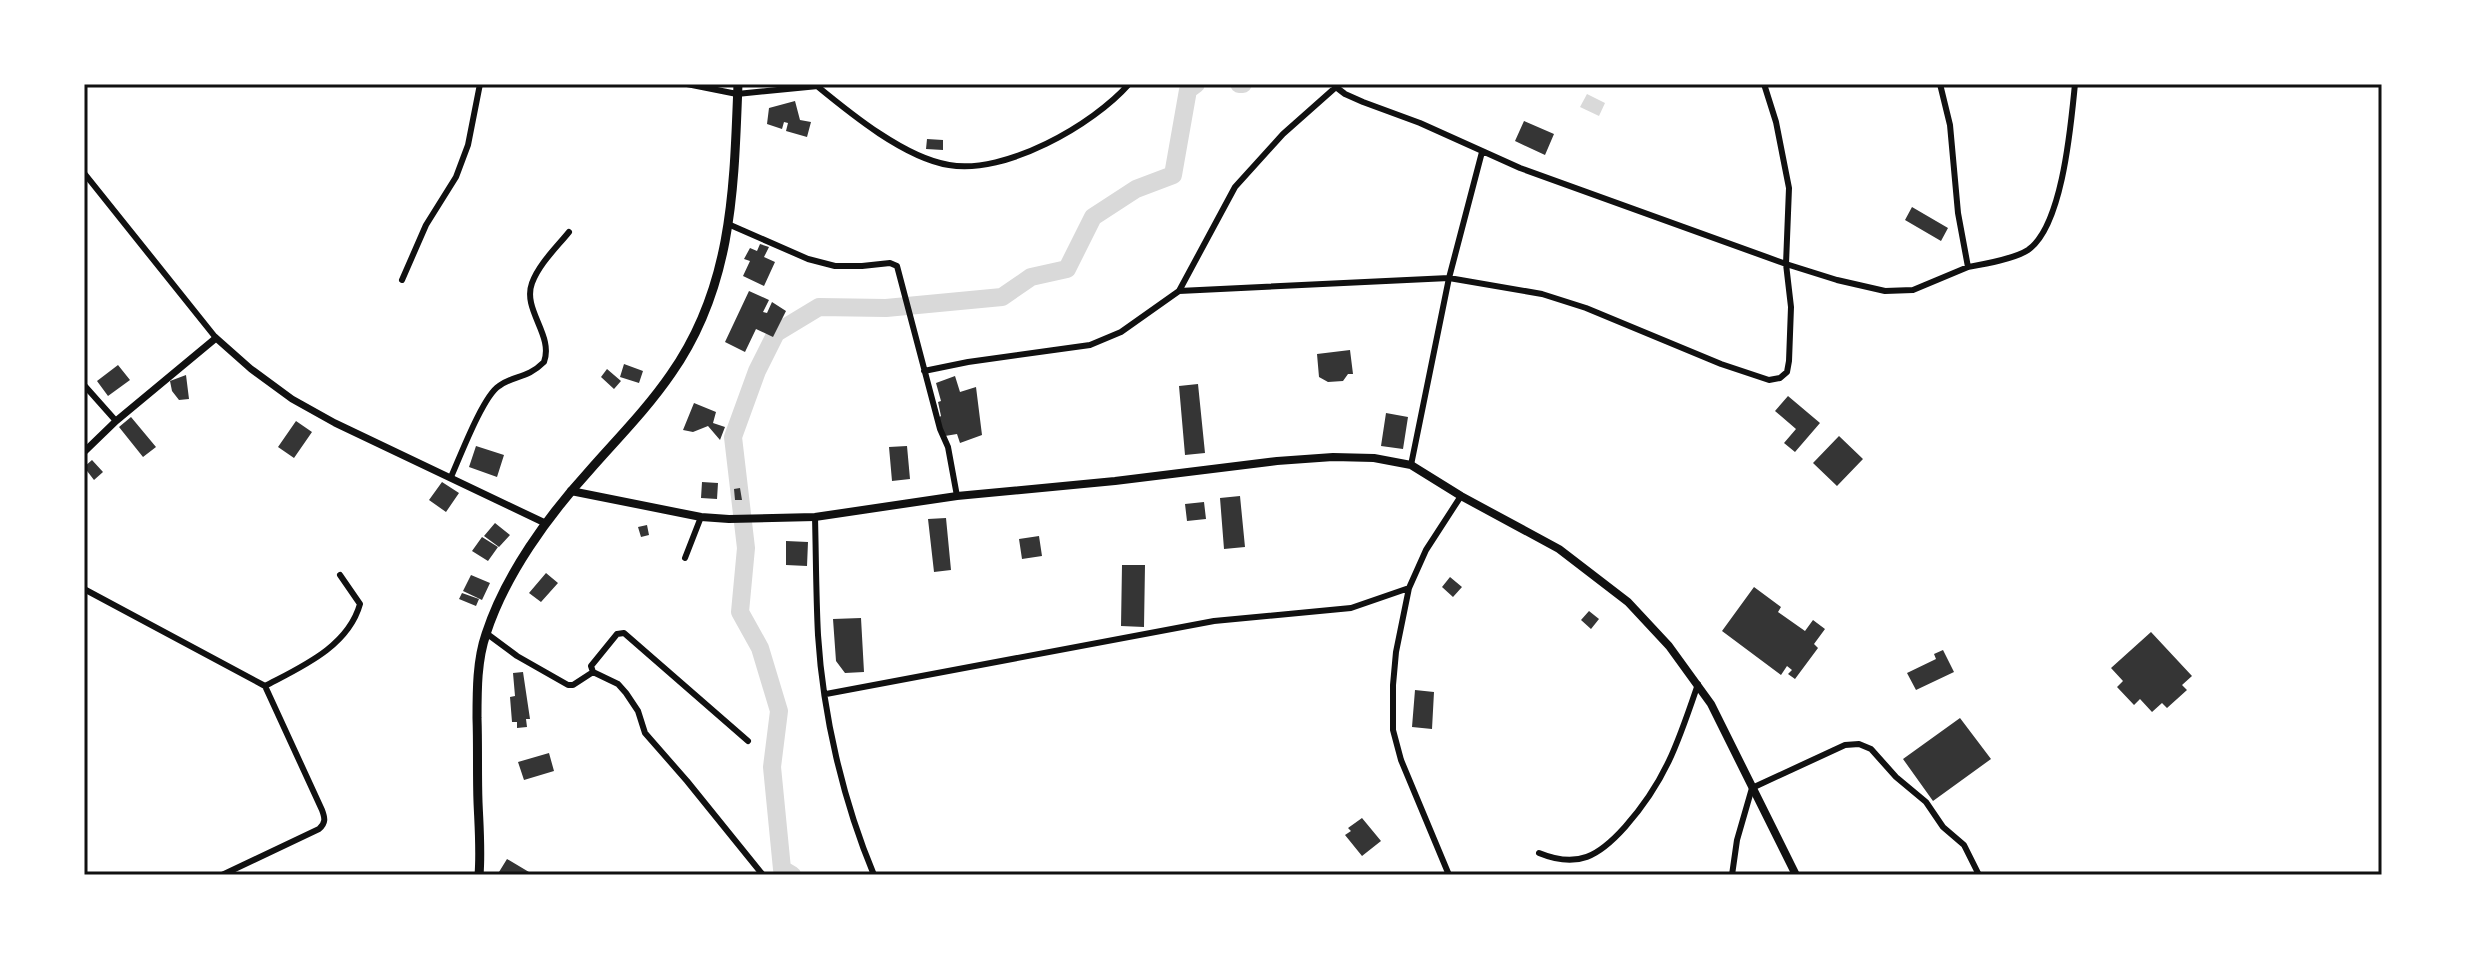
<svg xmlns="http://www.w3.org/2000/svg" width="2466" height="959" viewBox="0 0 2466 959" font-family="'Sofia Sans Condensed',sans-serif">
<rect width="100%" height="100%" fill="#fff"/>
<path fill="#d9d9d9" d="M1587 94 1605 103 1599 116 1580 107Z"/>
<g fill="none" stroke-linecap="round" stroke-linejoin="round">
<path stroke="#d9d9d9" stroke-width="18" d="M1239 84H1243
M792 875 782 869 772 767 779 711 760 648 740 612 746 548 733 437 757 371 776 333 819 307 886 308 1002 297 1031 277 1067 269 1093 217 1136 189 1173 175 1188 90 1196 84"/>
</g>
<path fill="#353535" d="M795 101 800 120 811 122 807 137 786 131 788 123 784 122 782 129 767 124 769 108Z
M1524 121 1554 134 1545 155 1515 141Z
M927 139 943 140V150L926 149Z
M1912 207 1948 228 1941 241 1905 220Z
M760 244 769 247 764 257 775 262 764 286 743 276 750 261 744 259 750 248 757 251Z
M749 291 769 300 763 312 767 313 772 302 786 311 773 337 756 329 745 352 725 342Z
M1350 350 1353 374H1348L1343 381 1328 382 1319 377 1317 354Z
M624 364 643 371 639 383 620 377Z
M118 365 130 380 108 396 97 381Z
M607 369 621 381 614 389 601 377Z
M186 375 189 399 179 400 172 391 170 381Z
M955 376 960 392 976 387 982 435 960 443 957 434 945 436 938 418 941 416 938 402 941 401 936 383Z
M1198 384 1205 453 1185 455 1179 386Z
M1788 396 1820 423 1795 452 1784 443 1796 429 1775 411Z
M694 403 716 412 713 423 725 427 720 440 708 426 693 432 683 430Z
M1386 413 1408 417 1403 449 1381 446Z
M131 417 156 447 143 457 119 427Z
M296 421 312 432 294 458 278 447Z
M1839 436 1863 459 1837 486 1813 463Z
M476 446 504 455 497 477 469 467Z
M907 446 910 479 892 481 889 447Z
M92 460 103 472 94 480 84 467Z
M442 482 459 493 446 512 429 500Z
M702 482 718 483 717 499 701 498Z
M740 488 742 500H735L734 489Z
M1240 496 1245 547 1224 549 1220 498Z
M1204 502 1206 519 1187 521 1185 504Z
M946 518 951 570 934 572 928 519Z
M495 523 510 535 499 547 484 536Z
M647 525 649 535 641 537 638 527Z
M1039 536 1042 556 1022 559 1019 539Z
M482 537 498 547 488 561 472 551Z
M786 541 808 542 807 566 786 565Z
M1122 565H1145L1144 627 1121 626Z
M546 573 558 583 541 602 529 593Z
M471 575 490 583 482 600 463 591Z
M1450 577 1462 587 1453 597 1442 587Z
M1754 587 1781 607 1778 612 1805 631 1813 620 1825 629 1814 644 1818 648 1795 679 1788 674 1792 670 1787 666 1781 675 1722 631Z
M462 593 479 599 476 606 459 599Z
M1589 611 1599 619 1591 629 1581 620Z
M861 618 864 672 845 673 836 661 833 619Z
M2151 632 2192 676 2182 685 2187 690 2167 708 2162 703 2152 712 2140 699 2134 705 2117 687 2123 681 2111 668Z
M1943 650 1954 672 1916 690 1907 673 1936 659 1934 654Z
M523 672 530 719H526L527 727 517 728V722H512L510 697 515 696 513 673Z
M1415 690 1434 692 1432 729 1412 727Z
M1960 718 1991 759 1933 801 1903 759Z
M549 753 554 771 524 780 518 762Z
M1362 818 1381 841 1362 856 1345 835 1351 831 1348 828Z
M507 859 534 875H505L499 872Z"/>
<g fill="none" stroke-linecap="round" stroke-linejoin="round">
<path stroke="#111" stroke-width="6" d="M687 84 737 94 818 86
M1332 84 1345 94 1363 102 1420 123 1520 168 1786 264 1837 280 1885 291 1913 290 1968 267 1958 213 1950 125 1940 84
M817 86C851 114 905 158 949 165 1005 175 1093 125 1129 84
M84 173 216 338
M728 224 808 259 835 266H862L890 263 897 266 940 429 948 447 957 496
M1968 267C1985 264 2014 259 2028 250 2063 226 2071 123 2075 84
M402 280 426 225 456 177 468 145 480 84
M1179 291 1235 187 1283 134 1336 87
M924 371 968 362 1090 345 1121 332 1179 291 1449 278 1542 294 1586 308 1721 364 1769 380 1780 378 1787 372 1789 361 1791 307 1786 264 1789 188 1776 122 1764 84
M84 385 116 421
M1411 465 1449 278 1482 152
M451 477C460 457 483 396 499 386 514 375 527 379 544 362 554 335 522 310 532 283 539 264 556 248 569 232
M815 517C816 556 816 596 818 635 823 715 843 801 874 875
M685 558 701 517
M84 589 265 686 322 810C325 818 326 823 319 829L222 875
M486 633 517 656 568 685H573L593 672
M265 686C301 667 348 647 360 604L340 575
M826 694 1214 621 1351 608 1409 588
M748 741 624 633 617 634 591 666 593 672 618 684 626 693 638 711 645 733 687 781 763 875
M1539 853C1578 869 1599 856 1625 827 1666 781 1679 740 1698 684
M1449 875 1401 760 1393 730V685L1396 652 1409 588 1426 550 1461 496
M1732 875 1737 840 1752 788 1845 745 1859 744 1871 749 1896 777 1926 802 1943 827 1964 845 1979 875"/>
<path stroke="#111" stroke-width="7" d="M84 452 116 421 216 338 251 369 292 399 335 423 545 523"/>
<path stroke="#111" stroke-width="8" d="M571 491 701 517 729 519 815 517 957 496 1115 481 1277 461 1333 457 1374 458 1411 465 1461 496 1559 549 1628 602 1669 646 1711 704 1796 875"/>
<path stroke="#111" stroke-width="9" d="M479 875C481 851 479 826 478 802 477 774 478 746 477 718 477 690 477 660 486 634 505 575 548 516 589 471 617 439 647 409 671 374 733 286 734 187 738 84"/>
</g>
<rect width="2466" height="959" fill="none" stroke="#ffffff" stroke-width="172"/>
<rect x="86" y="86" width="2294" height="787" fill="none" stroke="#111" stroke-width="3"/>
</svg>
